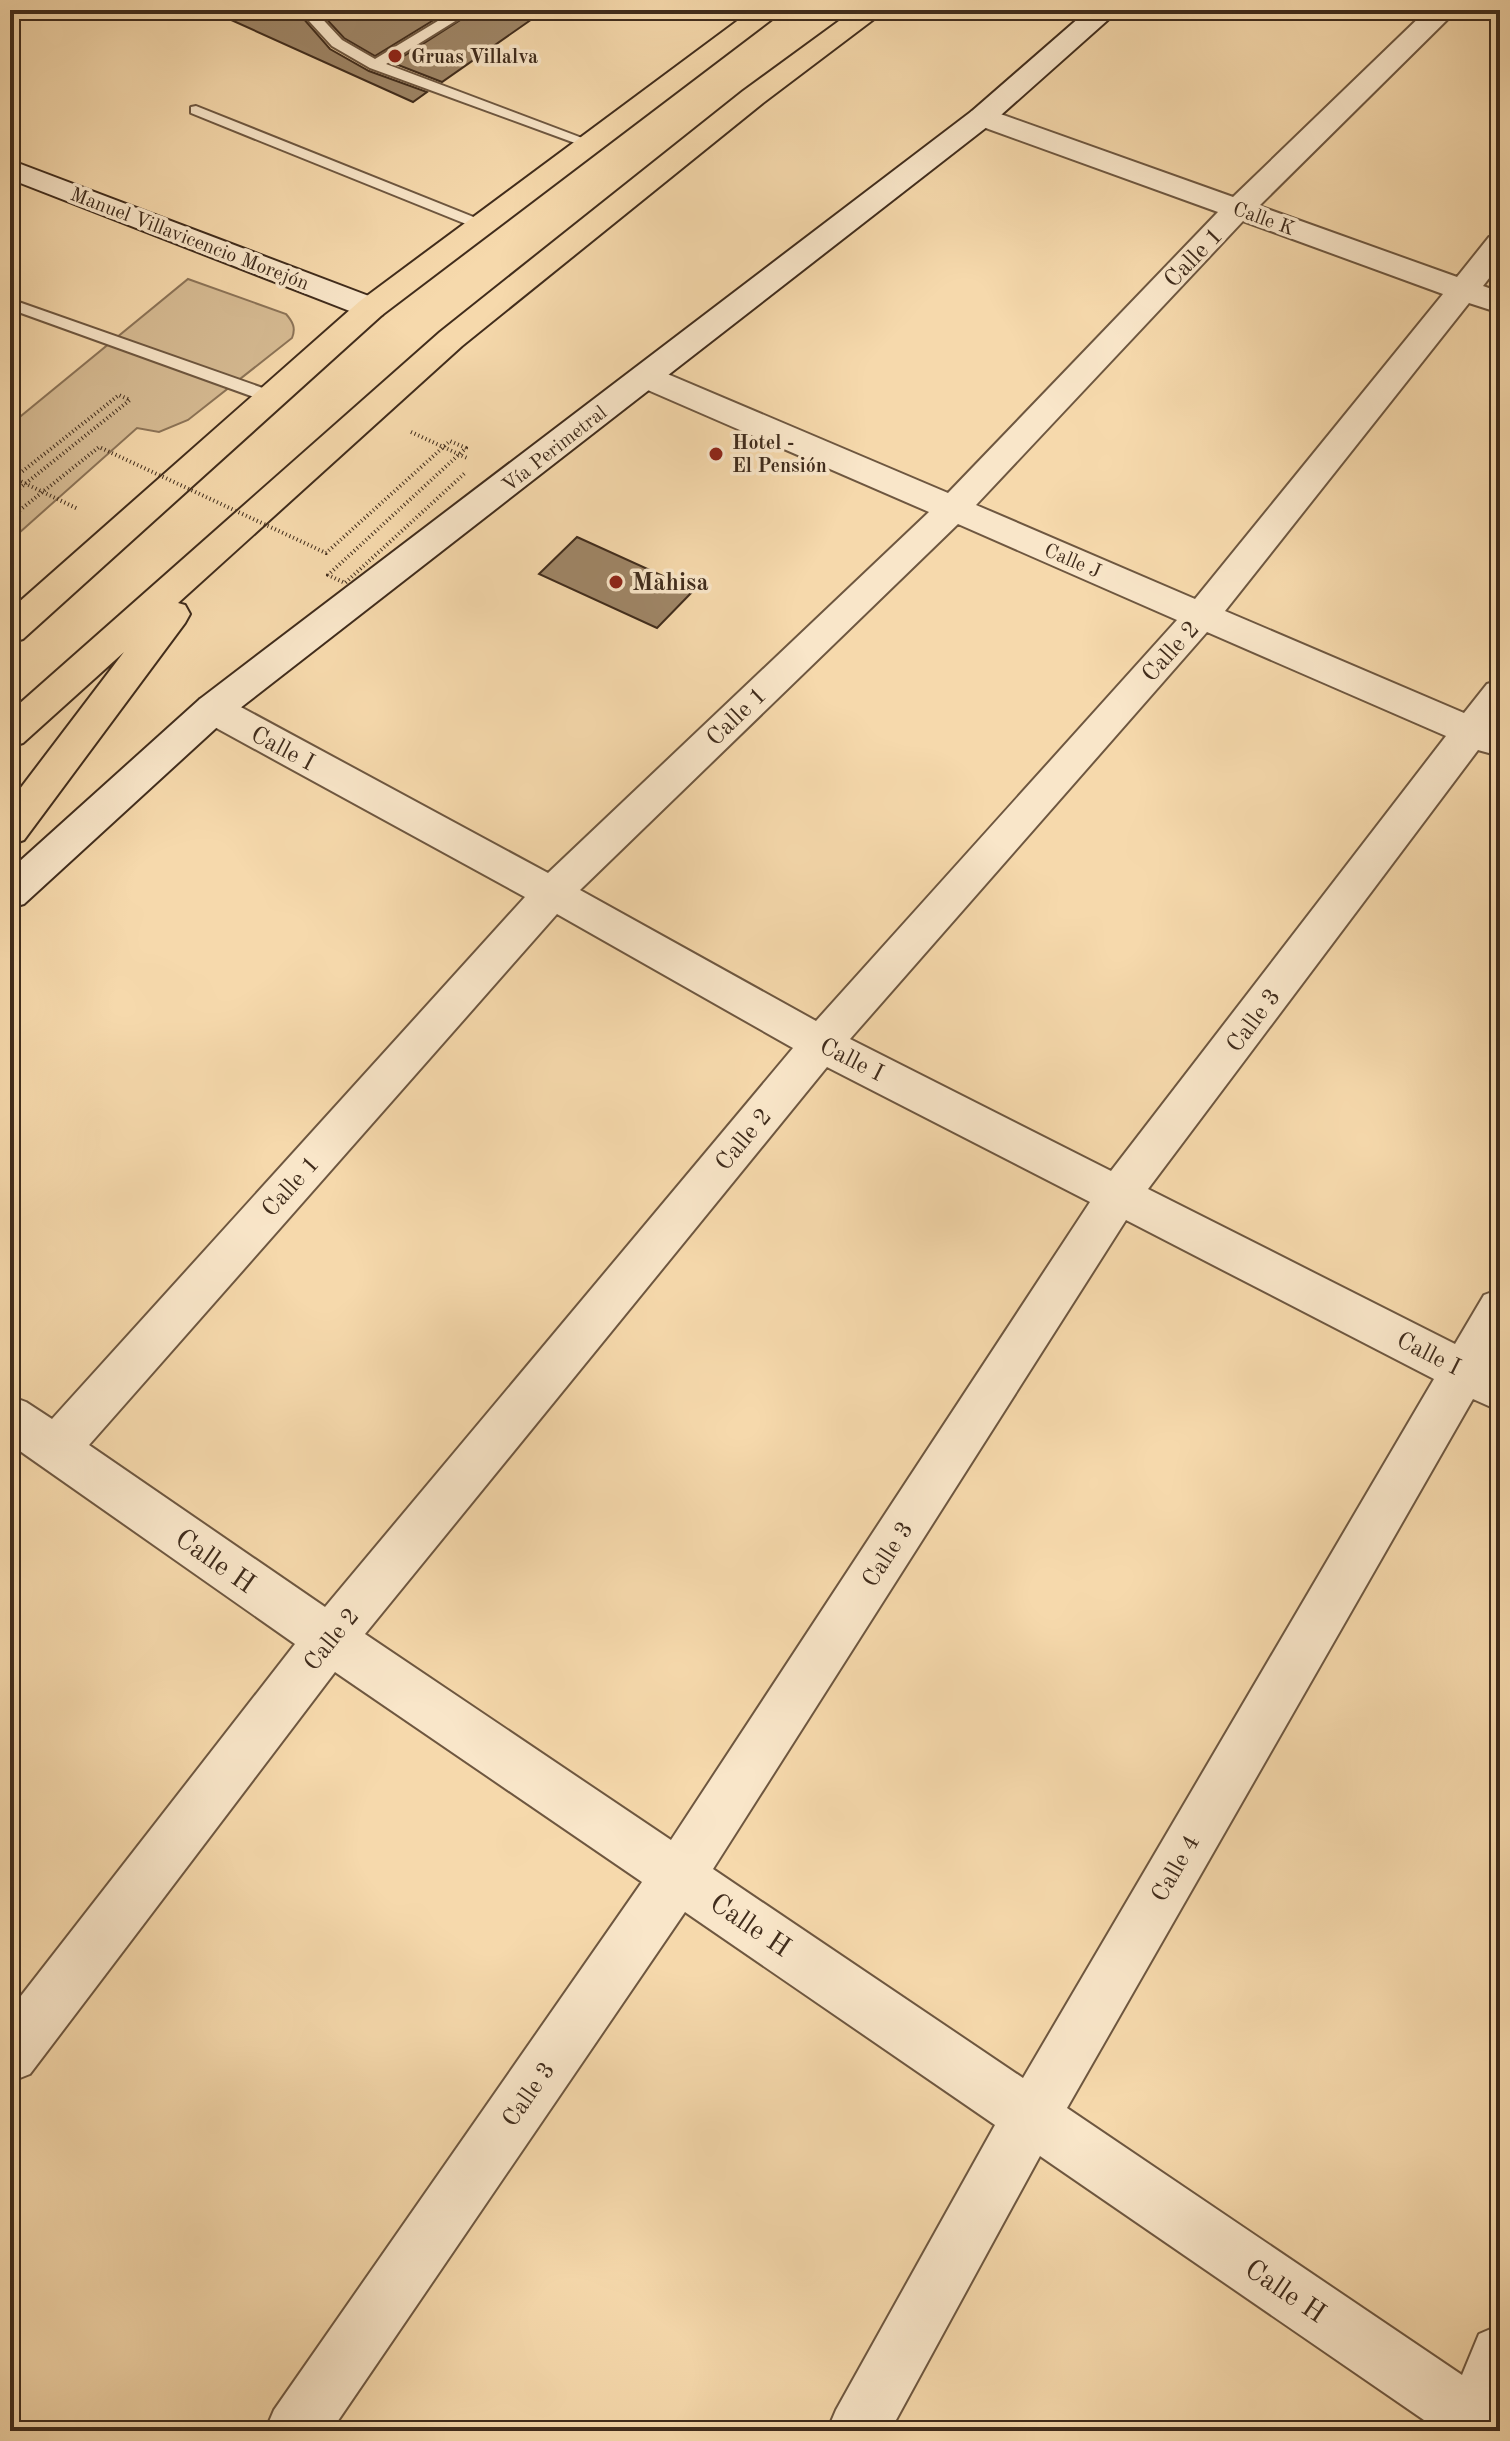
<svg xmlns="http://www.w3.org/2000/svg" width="1510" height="2441" viewBox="0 0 1510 2441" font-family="'Old Standard TT',serif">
<rect width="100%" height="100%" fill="#f6d9ac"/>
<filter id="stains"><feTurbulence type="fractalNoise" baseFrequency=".0025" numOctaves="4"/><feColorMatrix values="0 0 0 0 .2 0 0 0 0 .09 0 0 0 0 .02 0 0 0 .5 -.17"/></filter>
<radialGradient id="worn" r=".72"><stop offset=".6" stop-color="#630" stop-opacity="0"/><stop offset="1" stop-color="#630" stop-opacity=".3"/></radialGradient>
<path fill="#d7bc94" stroke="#8c7458" stroke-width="2" d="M188 279 286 314C293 322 296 328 292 338L188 420 159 432 137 428 10 541V425Z"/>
<path fill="#9f8667" stroke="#402c1c" stroke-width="2" d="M209 10H296L330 49 369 71 427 92 413 102Z
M318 10H450L375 56 344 38Z
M476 10H545L442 82 393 63Z
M577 537 694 590 657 628 539 574Z"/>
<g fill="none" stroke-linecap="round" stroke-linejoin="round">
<defs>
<path id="lane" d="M299 10H314L342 40 375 59 456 10H473L386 64 598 144 591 148 586 147 370 68 332 46Z
M196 106 486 222 489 225 481 230 476 228 191 113V107Z
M10 299 277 393 279 397 271 402 265 401 10 309Z"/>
<path id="street" d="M1427 10H1457L1259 206 1457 277 1489 237 1500 235V264L1483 286 1500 292V313L1469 303 1225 611 1464 713 1487 684 1500 680V720L1495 726 1500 728V756L1478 750 1148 1189 1455 1344 1484 1295 1500 1289V1351L1493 1363 1500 1367V1411L1473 1399 1067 2108 1462 2375 1479 2334 1500 2325V2431H1440L1040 2156 890 2431H827L836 2410 995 2125 685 1912 331 2431H265L274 2410 642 1882 335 1672 30 2074 10 2082V2010L295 1644 10 1444V1396L26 1402 52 1419 525 897 200 719 194 709 200 699 213 696 226 699 548 873 929 512 634 384 630 377 634 370 646 367 658 370 948 493 1218 212 972 123 967 117 972 111 982 108 992 111 1233 197ZM1243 221 1443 294 1195 599 976 505ZM958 524 1177 620 816 1021 580 890ZM1207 632 1446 736 1111 1171 850 1039ZM557 914 793 1048 325 1607 89 1445ZM827 1067 1090 1202 671 1840 365 1634ZM1126 1220 1434 1379 1023 2078 713 1869Z"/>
<path id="secondary" d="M1088 10H1119L992 123 226 719 24 904 10 908V870L200 699 972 111Z
M10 160 382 301 387 308 382 315 371 318 360 315 10 179Z"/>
<path id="highway" d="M752 10H784L382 315 23 639 10 643V610L360 301Z
M854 10H886L763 103 462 346 178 603 185 605 190 614 185 623 24 840 10 845V802L124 652 23 743 10 747V712L440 332 743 91Z"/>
</defs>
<use href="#lane" stroke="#6e5740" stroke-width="4"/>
<use href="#street" stroke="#6e5740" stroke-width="4"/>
<use href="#secondary" stroke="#402c1c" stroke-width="4"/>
<use href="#highway" stroke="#402c1c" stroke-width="4"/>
<path stroke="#402c1c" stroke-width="4" stroke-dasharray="1 3" stroke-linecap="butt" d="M411 432 467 458
M14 478 78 509"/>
<use href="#lane" fill="#f9e6c9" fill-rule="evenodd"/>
<use href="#street" fill="#f9e6c9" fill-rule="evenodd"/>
<use href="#secondary" fill="#f9e6c9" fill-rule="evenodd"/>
<use href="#highway" fill="#f6d9ac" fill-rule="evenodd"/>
<path stroke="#402c1c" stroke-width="4" stroke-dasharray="1 3" stroke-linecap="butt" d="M10 496 130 400 119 395 14 478
M10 518 99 447 326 553 450 441 466 448 328 575 345 583 465 473"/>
</g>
<g fill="#8f2418" stroke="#f9e6c9" stroke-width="3">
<circle cx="395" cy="56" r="8"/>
<circle cx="716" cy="454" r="8"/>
<circle cx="616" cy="582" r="8"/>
</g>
<g text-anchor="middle" stroke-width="7" stroke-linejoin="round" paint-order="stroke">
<g font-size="20" font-weight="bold" fill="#402c1c" stroke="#f9e6c9" text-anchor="start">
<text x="411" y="63">Gruas Villalva</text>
<text x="732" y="449">Hotel -<tspan x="732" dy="23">El Pensión</tspan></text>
</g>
<g font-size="20" fill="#402c1c" stroke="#f9e6c9">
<text transform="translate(1264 218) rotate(20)" y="7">Calle K</text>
<text transform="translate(190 238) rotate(21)" y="7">Manuel Villavicencio Morejón</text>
<text transform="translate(554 448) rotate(-38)" y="7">Vía Perimetral</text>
<text transform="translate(1073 560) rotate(23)" y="7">Calle J</text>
</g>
<g font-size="24" fill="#402c1c" stroke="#f9e6c9">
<text transform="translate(1193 257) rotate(-46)" y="8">Calle 1</text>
<text transform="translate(1170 651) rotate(-48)" y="8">Calle 2</text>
<text transform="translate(736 716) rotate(-44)" y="8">Calle 1</text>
<text transform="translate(283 748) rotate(28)" y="8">Calle I</text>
<text transform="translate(1253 1020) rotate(-53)" y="8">Calle 3</text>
<text transform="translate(852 1059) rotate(27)" y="8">Calle I</text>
<text transform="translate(743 1139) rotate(-50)" y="8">Calle 2</text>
<text transform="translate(290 1186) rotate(-48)" y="8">Calle 1</text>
<text transform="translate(1429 1353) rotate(27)" y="8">Calle I</text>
<text transform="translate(887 1554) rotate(-57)" y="8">Calle 3</text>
<text transform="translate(331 1639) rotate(-51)" y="8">Calle 2</text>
<text transform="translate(1175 1868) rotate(-60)" y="8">Calle 4</text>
<text transform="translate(528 2094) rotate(-55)" y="8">Calle 3</text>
</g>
<g font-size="24" font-weight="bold" fill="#402c1c" stroke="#f9e6c9" text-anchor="start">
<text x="632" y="590">Mahisa</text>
</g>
<g font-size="28" fill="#402c1c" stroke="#f9e6c9">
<text transform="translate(216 1560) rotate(35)" y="10">Calle H</text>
<text transform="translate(751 1924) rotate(34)" y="10">Calle H</text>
<text transform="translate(1286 2290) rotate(34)" y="10">Calle H</text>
</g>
</g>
<rect width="1510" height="2441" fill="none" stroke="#f6d9ac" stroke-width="40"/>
<rect x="12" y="12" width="1486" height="2417" fill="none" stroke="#402c1c" stroke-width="4"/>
<rect x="20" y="20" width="1470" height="2401" fill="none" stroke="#402c1c" stroke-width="2"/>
<rect width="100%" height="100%" filter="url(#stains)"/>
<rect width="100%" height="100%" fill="url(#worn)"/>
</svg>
